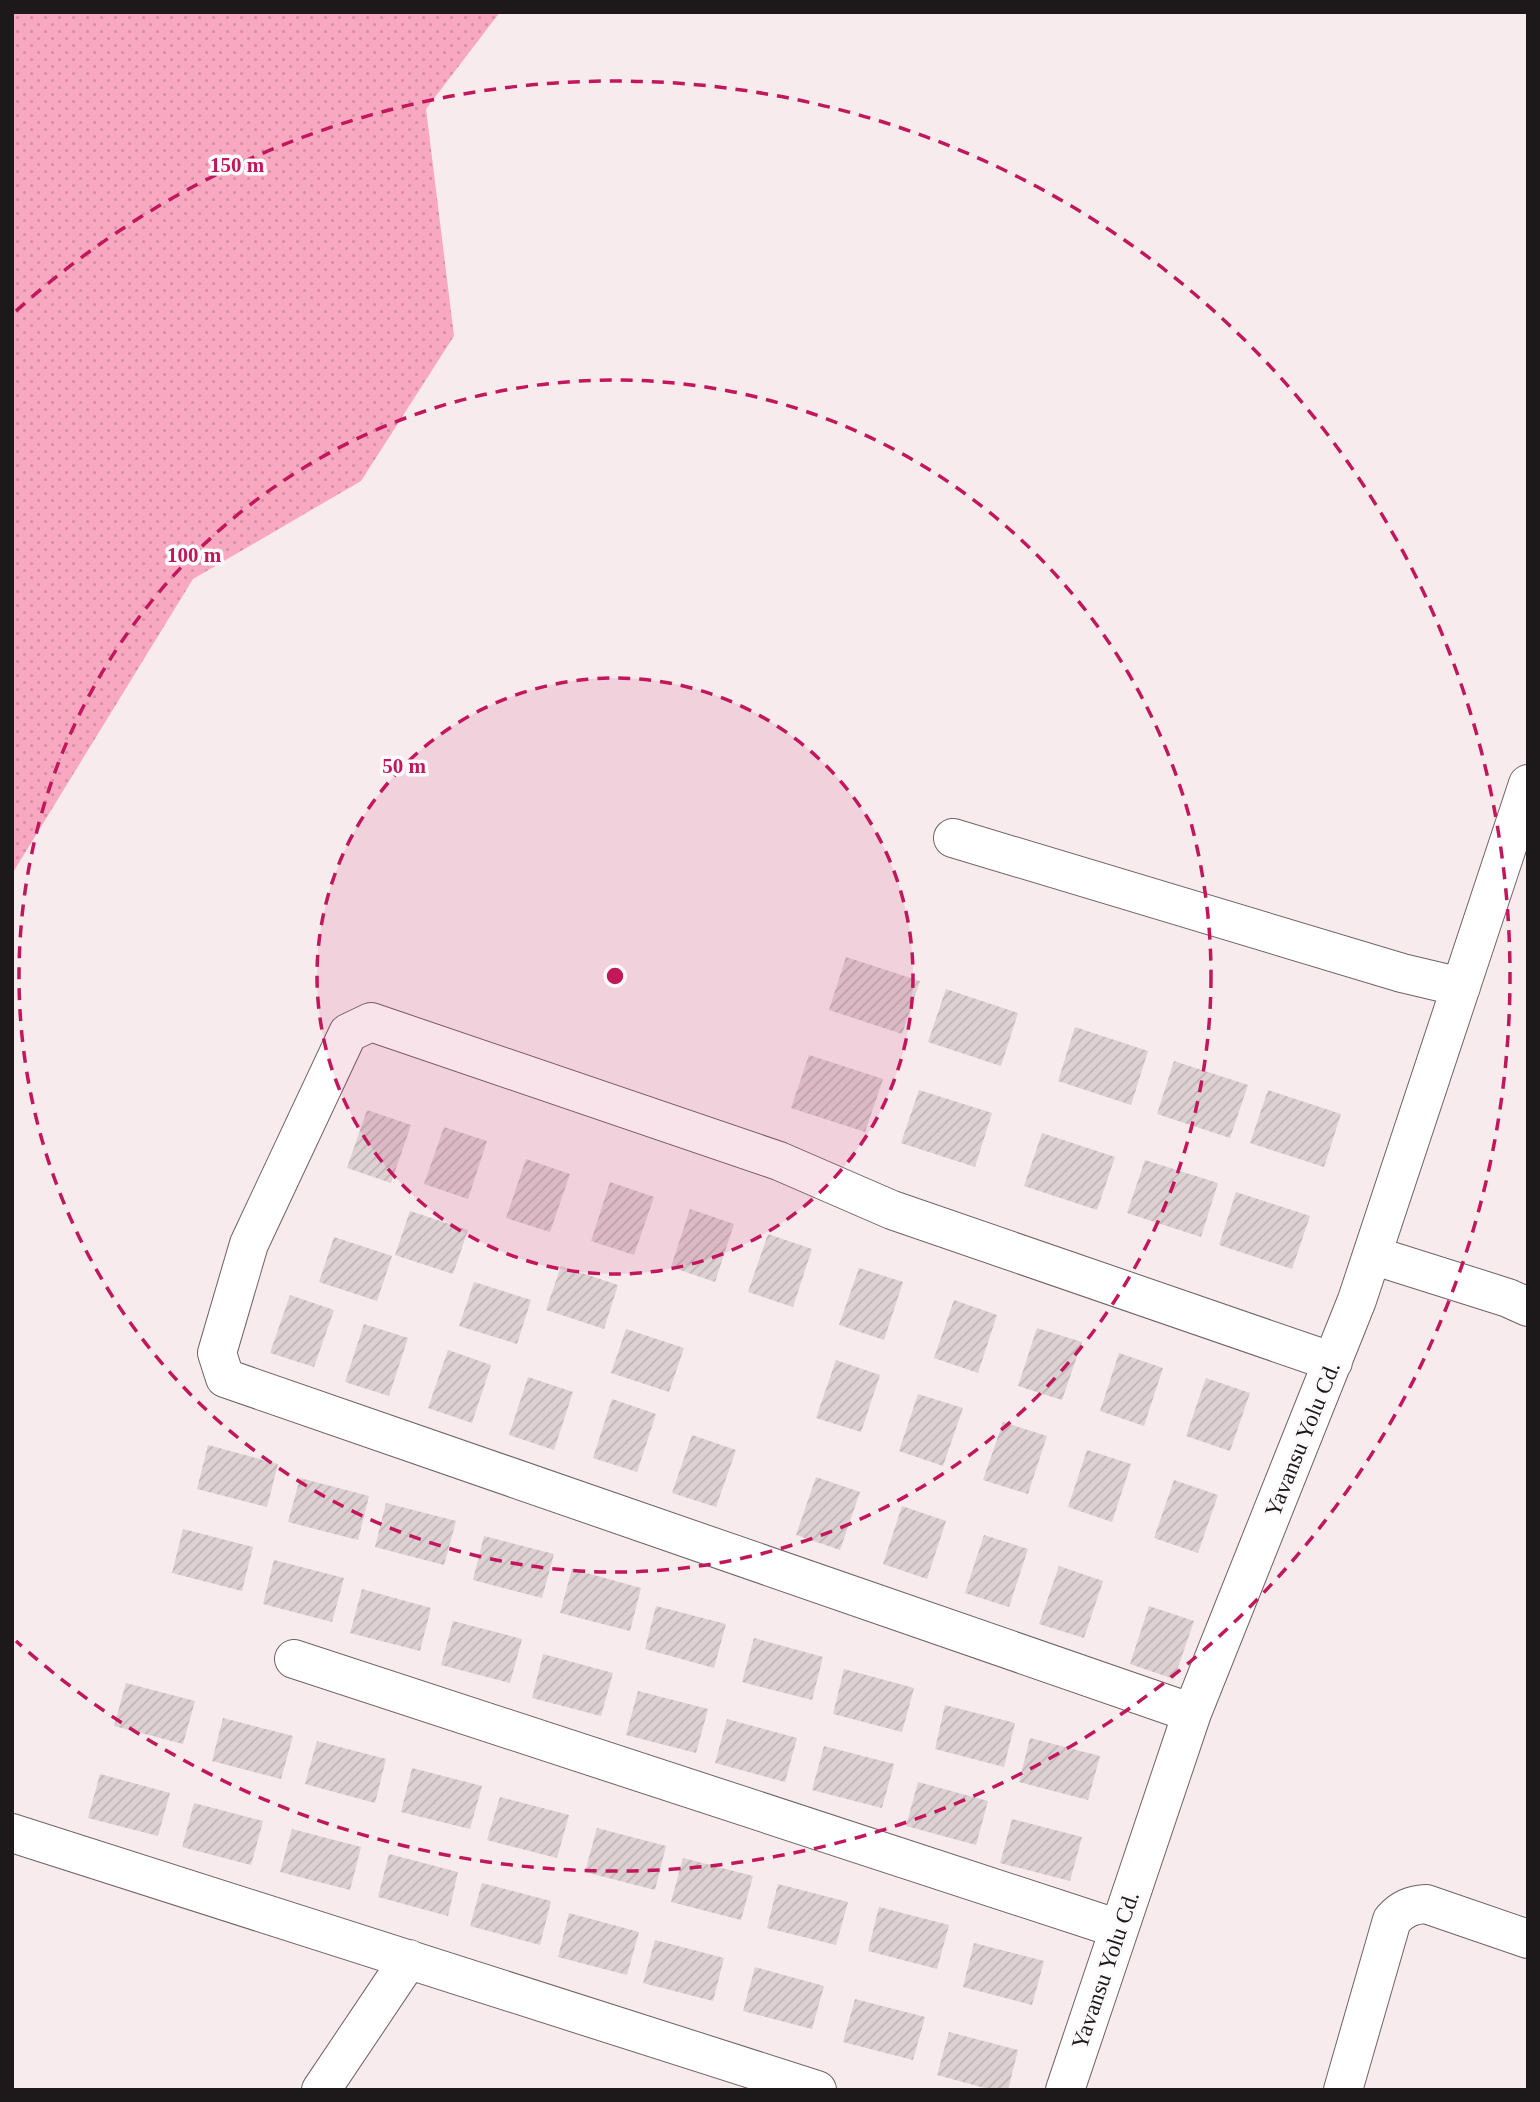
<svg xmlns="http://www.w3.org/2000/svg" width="1540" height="2102" viewBox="0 0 1540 2102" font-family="Georgia,serif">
<defs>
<pattern id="grass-dots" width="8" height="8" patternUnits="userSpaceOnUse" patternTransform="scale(1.75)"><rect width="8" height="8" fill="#f9a8c1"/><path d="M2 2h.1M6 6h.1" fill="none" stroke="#d590a5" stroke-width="1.8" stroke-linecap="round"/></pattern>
<pattern id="building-hatch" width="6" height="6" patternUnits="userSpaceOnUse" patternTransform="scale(1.75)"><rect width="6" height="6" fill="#ded1d4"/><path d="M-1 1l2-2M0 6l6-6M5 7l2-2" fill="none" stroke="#beb3b5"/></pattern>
</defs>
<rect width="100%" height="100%" fill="#f8ebee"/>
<path fill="url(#grass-dots)" d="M12 12H500L426 109 454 336 361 481 193 579 12 874Z"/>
<path fill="url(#building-hatch)" d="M846 957 920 981 902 1034 829 1010Z
M946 989 1018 1013 1001 1066 928 1042Z
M1075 1027 1148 1051 1131 1105 1058 1081Z
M809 1055 883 1079 865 1132 791 1108Z
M1174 1061 1248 1085 1230 1138 1157 1114Z
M919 1090 992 1113 975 1167 901 1143Z
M1268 1090 1341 1114 1324 1167 1250 1143Z
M367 1110 411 1125 391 1183 347 1168Z
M444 1127 487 1141 468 1199 424 1184Z
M1042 1133 1115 1157 1097 1210 1024 1186Z
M526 1159 570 1174 550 1232 506 1218Z
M1145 1160 1218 1183 1201 1237 1127 1213Z
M610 1182 654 1197 634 1255 591 1241Z
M1236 1192 1310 1216 1292 1269 1219 1245Z
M690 1209 734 1224 715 1282 671 1267Z
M410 1211 468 1230 453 1274 395 1255Z
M768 1234 812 1249 793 1307 748 1292Z
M334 1237 392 1256 377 1301 319 1282Z
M561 1266 618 1285 604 1329 546 1310Z
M859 1268 903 1282 884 1340 839 1325Z
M474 1282 531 1300 517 1344 459 1326Z
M290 1295 334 1310 314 1367 270 1353Z
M954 1300 997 1315 978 1373 934 1358Z
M364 1324 408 1338 389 1396 345 1382Z
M1037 1328 1082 1342 1062 1400 1018 1386Z
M626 1329 684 1348 669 1392 611 1373Z
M448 1350 491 1365 472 1423 428 1408Z
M1119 1353 1163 1368 1144 1426 1100 1411Z
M836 1360 880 1375 861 1432 816 1418Z
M528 1377 573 1392 554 1450 509 1435Z
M1206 1378 1250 1393 1230 1451 1186 1436Z
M918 1394 963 1408 943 1466 899 1451Z
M612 1399 656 1414 637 1472 593 1458Z
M1003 1422 1047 1436 1028 1494 983 1480Z
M692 1435 736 1450 716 1507 672 1493Z
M208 1445 278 1464 267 1507 197 1489Z
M1087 1450 1131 1464 1112 1522 1068 1507Z
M816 1477 860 1492 840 1550 796 1535Z
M300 1478 369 1496 358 1540 288 1522Z
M1174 1480 1218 1495 1198 1553 1154 1538Z
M386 1503 456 1521 444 1565 375 1547Z
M902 1506 946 1521 927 1579 883 1564Z
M183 1529 253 1547 242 1591 172 1573Z
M984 1535 1028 1549 1009 1607 965 1593Z
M484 1536 554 1554 542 1598 473 1580Z
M274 1560 344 1578 332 1622 263 1604Z
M1059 1566 1103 1581 1084 1638 1039 1624Z
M572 1569 641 1588 630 1631 560 1613Z
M362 1589 431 1608 420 1651 350 1633Z
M656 1606 726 1624 714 1668 645 1649Z
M1149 1606 1194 1621 1174 1679 1130 1664Z
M453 1621 522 1639 510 1683 441 1665Z
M754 1638 823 1657 812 1700 742 1682Z
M543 1654 613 1673 601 1716 532 1698Z
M844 1669 914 1688 902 1732 833 1714Z
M126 1683 195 1701 183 1744 114 1726Z
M638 1691 708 1709 696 1753 626 1735Z
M945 1705 1015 1723 1004 1767 935 1749Z
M223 1718 293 1736 281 1779 212 1761Z
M727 1719 797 1738 785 1782 715 1763Z
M1030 1738 1100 1756 1088 1800 1019 1782Z
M317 1741 386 1759 375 1803 305 1784Z
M824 1746 894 1764 882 1808 812 1790Z
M412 1768 482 1786 470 1829 401 1812Z
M100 1774 170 1793 158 1836 88 1818Z
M918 1782 988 1801 976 1845 906 1826Z
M500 1797 569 1815 557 1858 487 1840Z
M194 1803 263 1821 251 1865 182 1847Z
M1012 1819 1082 1837 1070 1881 1000 1863Z
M597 1828 666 1846 655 1890 585 1872Z
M292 1829 361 1847 350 1890 280 1872Z
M389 1854 458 1872 448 1916 378 1897Z
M683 1858 753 1876 741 1920 671 1902Z
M482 1883 551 1901 540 1945 470 1926Z
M778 1884 848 1902 836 1945 767 1928Z
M879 1907 949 1925 937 1969 868 1951Z
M569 1913 639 1932 627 1975 558 1957Z
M655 1940 724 1958 713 2001 643 1983Z
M974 1943 1044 1961 1032 2005 963 1987Z
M755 1967 824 1986 812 2029 743 2011Z
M855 1999 925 2017 913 2060 843 2042Z
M949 2032 1018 2050 1008 2090H992L937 2075Z"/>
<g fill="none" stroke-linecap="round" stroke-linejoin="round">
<defs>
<path id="minor" d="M953 838 1402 973 1461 987
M1372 1255 1508 1298 1528 1307
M294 1659 1119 1929
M1192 1713 225 1378 217 1353 249 1244 348 1033 371 1022 779 1161 892 1210 1333 1362
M12 1833 817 2090
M321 2090 409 1959
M1065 2090 1192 1713 1357 1300 1528 784
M1343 2090 1392 1920C1402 1909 1411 1905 1426 1904L1528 1939"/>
</defs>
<use href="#minor" stroke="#6e6366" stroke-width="40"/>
<use href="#minor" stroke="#fff" stroke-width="38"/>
</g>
<circle cx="615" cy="976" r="298" fill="#c2185b" fill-opacity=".12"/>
<g fill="none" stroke="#c2185b" stroke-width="3.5" stroke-dasharray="12 9">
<circle cx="615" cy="976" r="298"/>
<circle cx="615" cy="976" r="596"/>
<path d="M16 311A895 895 0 1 1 16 1641"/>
</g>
<g text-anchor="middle" stroke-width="7" stroke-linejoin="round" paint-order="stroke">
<g font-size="23" fill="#1d181a" stroke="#fefbfc">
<text transform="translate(1302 1439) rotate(-68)" y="8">Yavansu Yolu Cd.</text>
<text transform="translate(1105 1970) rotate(-71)" y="8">Yavansu Yolu Cd.</text>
</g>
</g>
<circle cx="615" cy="976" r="10" fill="#c2185b" stroke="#fefbfc" stroke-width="3.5"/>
<g font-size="21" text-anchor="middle" font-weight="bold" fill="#c2185b" stroke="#fefbfc" stroke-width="7" stroke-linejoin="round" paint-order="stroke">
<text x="237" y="172">150 m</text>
<text x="194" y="562">100 m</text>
<text x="404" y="773">50 m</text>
</g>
<rect width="1540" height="2102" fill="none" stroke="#1d181a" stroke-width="28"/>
</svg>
